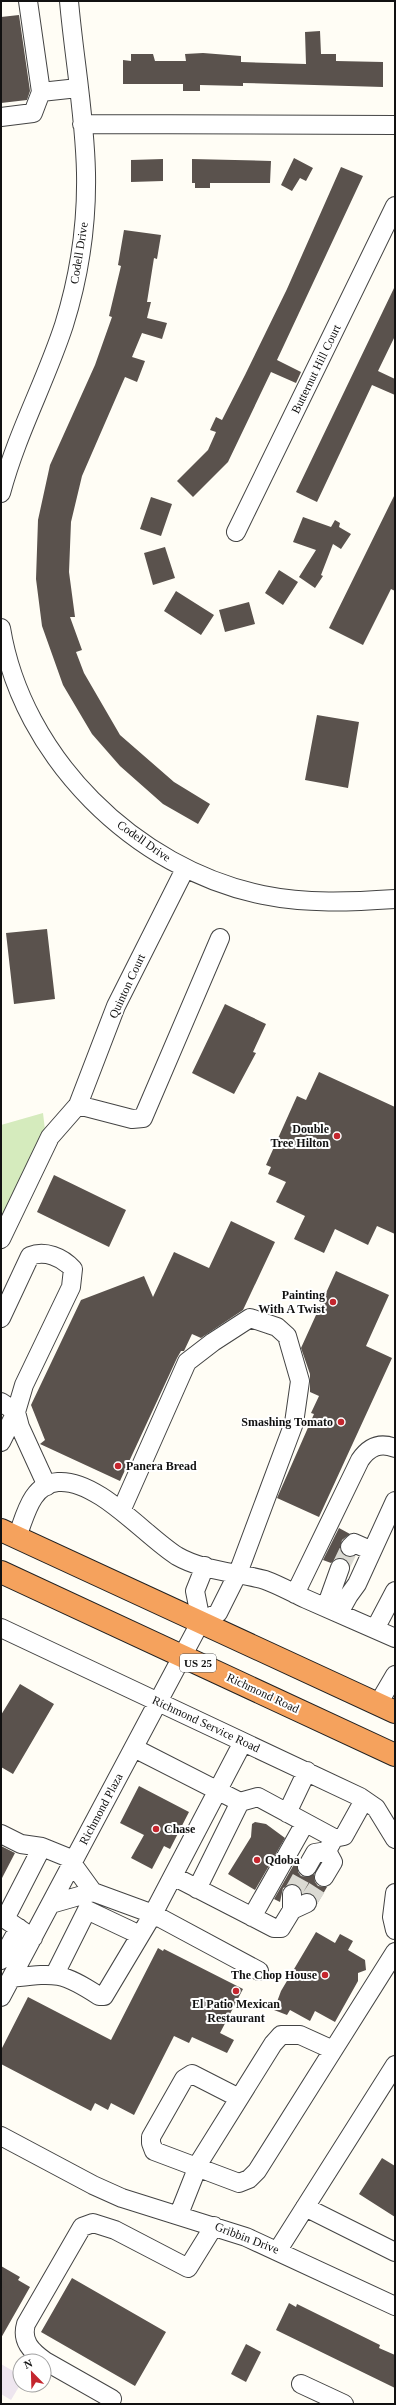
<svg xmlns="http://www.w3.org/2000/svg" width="396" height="2405" viewBox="0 0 396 2405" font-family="'Times New Roman',serif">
<rect width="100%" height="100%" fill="#fffdf5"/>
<path fill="#eee6ef" d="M1 2364 20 2375V2385L11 2400 1 2394Z"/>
<path fill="#d5ebbd" d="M43 1113 45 1130 54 1144 1 1252V1125Z"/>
<path fill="#5a524d" d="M19 15 30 91 27 100 1 103V17Z
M320 31 321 54H336V61L383 62V87L243 83V86L200 85V91H183V84H123V60L131 61V54H153L155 61H186L185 54 203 53 241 56V62L306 64 305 32Z
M294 158 313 168 306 181 300 178 292 191 281 185Z
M163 159V181L131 182V160Z
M192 159 271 161 270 183H210V188H195V183H192Z
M341 167 363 176 277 360 301 372 296 383 271 372 228 462 193 497 177 481 208 450 216 432 210 430 216 417 222 420 245 375 287 289Z
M124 230 161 235 157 259 154 258 147 302H151L147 318 167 323 162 339 142 333 132 357 145 361 137 382 125 377 82 476 71 522 69 572 75 617H70L82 650 76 652 84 673 120 735 174 782 210 804 198 824 163 804 120 766 92 734 63 685 42 626 36 579 38 520 50 465 95 365 112 317 109 316 121 266 118 265Z
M395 286V336L378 371 395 379V395L372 385 317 502 296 492Z
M395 494V591L391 589 363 645 329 628Z
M151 497 172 504 161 536 140 529Z
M303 517 331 527 335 520 340 523 339 527 351 534 341 549 333 544 321 575 323 576 315 588 299 577 316 550 293 542Z
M165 547 175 578 153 585 144 553Z
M279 570 298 582 283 605 265 593Z
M176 591 214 615 201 635 164 611Z
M249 602 255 624 225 632 219 610Z
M317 715 359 722 348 788 305 780Z
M47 929 55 999 14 1004 6 933Z
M225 1004 266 1024 253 1052 256 1053 234 1094 192 1073Z
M319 1072 395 1107V1234L377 1226 368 1245 335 1229 324 1253 294 1239 305 1216 276 1202 286 1182 268 1174 271 1167 266 1165 297 1096 306 1100Z
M54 1175 126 1210 109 1247 37 1212Z
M231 1221 275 1242 243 1310 201 1338 192 1334 184 1351H181L177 1358 120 1481 40 1444 45 1440 31 1405 81 1300 144 1276 153 1297 174 1252 209 1268Z
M336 1271 389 1295 366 1346 392 1358 319 1517 277 1498 314 1414 311 1413 319 1396 310 1392V1374L301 1348Z
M339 1528 350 1534 342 1540 340 1549 343 1555 350 1557 348 1561 339 1558 331 1563 323 1560Z
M20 1684 54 1704 13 1774 1 1767V1715Z
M139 1786 189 1812 170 1849 164 1846 152 1869 131 1858 144 1835 120 1823Z
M255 1822 266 1824 285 1838 255 1890 228 1874 251 1837 252 1824Z
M1 1846 15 1853 1 1880Z
M296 1861 298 1862V1872L301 1876 307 1877 314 1874 315 1882 318 1886 327 1887 317 1904 313 1895 302 1894 298 1885 292 1884 283 1888 280 1902 274 1899Z
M316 1932 335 1943 340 1934 353 1941 348 1950 365 1960 366 1970 358 1973V1981L335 2022 315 2011 310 2021 290 2010 287 2015 274 2010 281 1991Z
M158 1948 163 1951 164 1949 243 1989 220 2033 234 2040 227 2053 192 2037 189 2043 174 2036 134 2115 111 2103 108 2110 95 2103 91 2111 1 2064V2050L28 1997 111 2040Z
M382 2158 395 2166V2217L359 2194Z
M1 2266 20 2277 18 2280 30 2287 1 2338Z
M72 2278 166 2332 135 2386 41 2332Z
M289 2303 296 2307 297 2304 380 2345 379 2348 395 2355V2388L276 2330Z
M246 2344 261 2352 246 2382 231 2374Z"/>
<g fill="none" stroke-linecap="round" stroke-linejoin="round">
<path stroke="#dbdad3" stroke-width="18" stroke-dasharray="18 9" stroke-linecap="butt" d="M340 1568 350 1547
M292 1894 307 1867
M307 1903 324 1877"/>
<defs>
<path id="minor" d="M28 1 41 92 78 88
M1 117 33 113 41 92
M82 124 395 125
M1 493C17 433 45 383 64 325 79 277 87 224 86 173 85 116 74 58 69 1
M236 532 395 206
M1 628C22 757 135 869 263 895 307 904 350 902 395 899
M78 1105 132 1119 143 1118 220 938
M1 1239 50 1137 78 1105 116 1006 185 869
M1 1318 30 1256C45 1250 62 1257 73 1269L71 1287 24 1385 16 1412 1 1442
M1 1402 16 1412 20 1427 47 1486
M121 1511 187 1362 213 1342 250 1318 277 1327 287 1336 300 1381 294 1423 238 1573 218 1613 201 1621
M17 1537C25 1517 31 1484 58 1482 98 1479 145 1536 177 1556 203 1571 236 1572 265 1580 279 1585 293 1593 306 1599 336 1612 365 1625 395 1638
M350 1547 354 1543 372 1551
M295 1594 360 1460C369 1447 380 1442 395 1448
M326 1607 340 1568
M339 1613 349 1595 357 1584 395 1501
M201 1621 195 1591 205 1566
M1 1628 360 1797 376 1808 395 1839
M375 1629 395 1591
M378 1704 395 1675
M134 1748 240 1802 197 1889
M240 1802 258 1797 334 1838 344 1836 364 1800
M287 1813 307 1771
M1 1834 21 1844 42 1847
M72 1863 93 1892 153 1914 243 1742
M307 1867 315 1853 327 1851 334 1838
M173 1876 274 1928H281L292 1910V1894
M324 1877 333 1862 327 1851
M395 1893 392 1917 395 1930
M51 1904 93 1892
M292 1910 307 1903
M252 1917 305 1823
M33 1938 5 1919 42 1847 74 1860
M1 1960 19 1928
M55 1974 87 1910 140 1935
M11 1978C55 1973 61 1971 99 1996H104L153 1914 259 1971
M1 1997 201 1621
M239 2098 192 2074 184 2079 151 2137V2143L154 2151 239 2183 249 2179 257 2171 395 1952
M1 2136 93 2185 122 2198 246 2237 395 2306
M305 2207 395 2252
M179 2214 200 2161 273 2044 281 2035H300L333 2050
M278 2250 395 2065
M301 2384 344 2404
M112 2399 45 2361C31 2351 21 2341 26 2324L82 2227 93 2223 115 2230 188 2268 214 2226"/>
<path id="highway" d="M1 1530 395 1712
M1 1572 395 1755"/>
</defs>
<use href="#minor" stroke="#444" stroke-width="20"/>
<use href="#highway" stroke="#222" stroke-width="24"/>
<use href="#minor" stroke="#fff" stroke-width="18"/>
<use href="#highway" stroke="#f5a25d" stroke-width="22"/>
</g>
<g fill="#c4262e" stroke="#fff" stroke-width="1.5">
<circle cx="337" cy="1136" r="4"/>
<circle cx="333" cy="1302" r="4"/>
<circle cx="341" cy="1422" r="4"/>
<circle cx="118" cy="1466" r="4"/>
<circle cx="156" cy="1829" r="4"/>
<circle cx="257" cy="1860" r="4"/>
<circle cx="325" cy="1975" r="4"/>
<circle cx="236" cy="1991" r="4"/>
</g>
<g text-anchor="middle" stroke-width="4" stroke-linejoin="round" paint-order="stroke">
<rect fill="#fff" stroke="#585858" stroke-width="1" x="180" y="1654" width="36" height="18" rx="3"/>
<g font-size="11" font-weight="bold" fill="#111">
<text x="198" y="1667">US 25</text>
</g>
<g font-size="12" fill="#111" stroke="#fff">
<text transform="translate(79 253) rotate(-81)" y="4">Codell Drive</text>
<text transform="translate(316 369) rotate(-64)" y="4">Butternut Hill Court</text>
<text transform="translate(144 841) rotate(35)" y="4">Codell Drive</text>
<text transform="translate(127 986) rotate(-65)" y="4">Quinton Court</text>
<text transform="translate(263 1693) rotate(25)" y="4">Richmond Road</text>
<text transform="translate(206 1724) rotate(25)" y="4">Richmond Service Road</text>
<text transform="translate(101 1809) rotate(-62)" y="4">Richmond Plaza</text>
<text transform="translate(247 2238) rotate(21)" y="4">Gribbin Drive</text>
</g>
<g font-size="12" font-weight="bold" fill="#111" stroke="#fff" text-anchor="end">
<text x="329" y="1133">Double<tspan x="329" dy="14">Tree Hilton</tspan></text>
<text x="325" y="1299">Painting<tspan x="325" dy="14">With A Twist</tspan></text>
<text x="333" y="1426">Smashing Tomato</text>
<text x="126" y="1470" text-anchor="start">Panera Bread</text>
<text x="164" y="1833" text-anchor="start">Chase</text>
<text x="265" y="1864" text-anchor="start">Qdoba</text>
<text x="317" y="1979">The Chop House</text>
<text x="236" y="2008" text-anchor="middle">El Patio Mexican<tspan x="236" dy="14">Restaurant</tspan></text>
</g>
</g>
<rect width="396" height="2405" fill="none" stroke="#111111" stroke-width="4"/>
<g transform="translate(32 2373) rotate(337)"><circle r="19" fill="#ffffff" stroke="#a0a0a0"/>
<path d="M0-3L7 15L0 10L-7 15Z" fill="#c4262e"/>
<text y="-6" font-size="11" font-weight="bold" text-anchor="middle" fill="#111111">N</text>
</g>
</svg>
